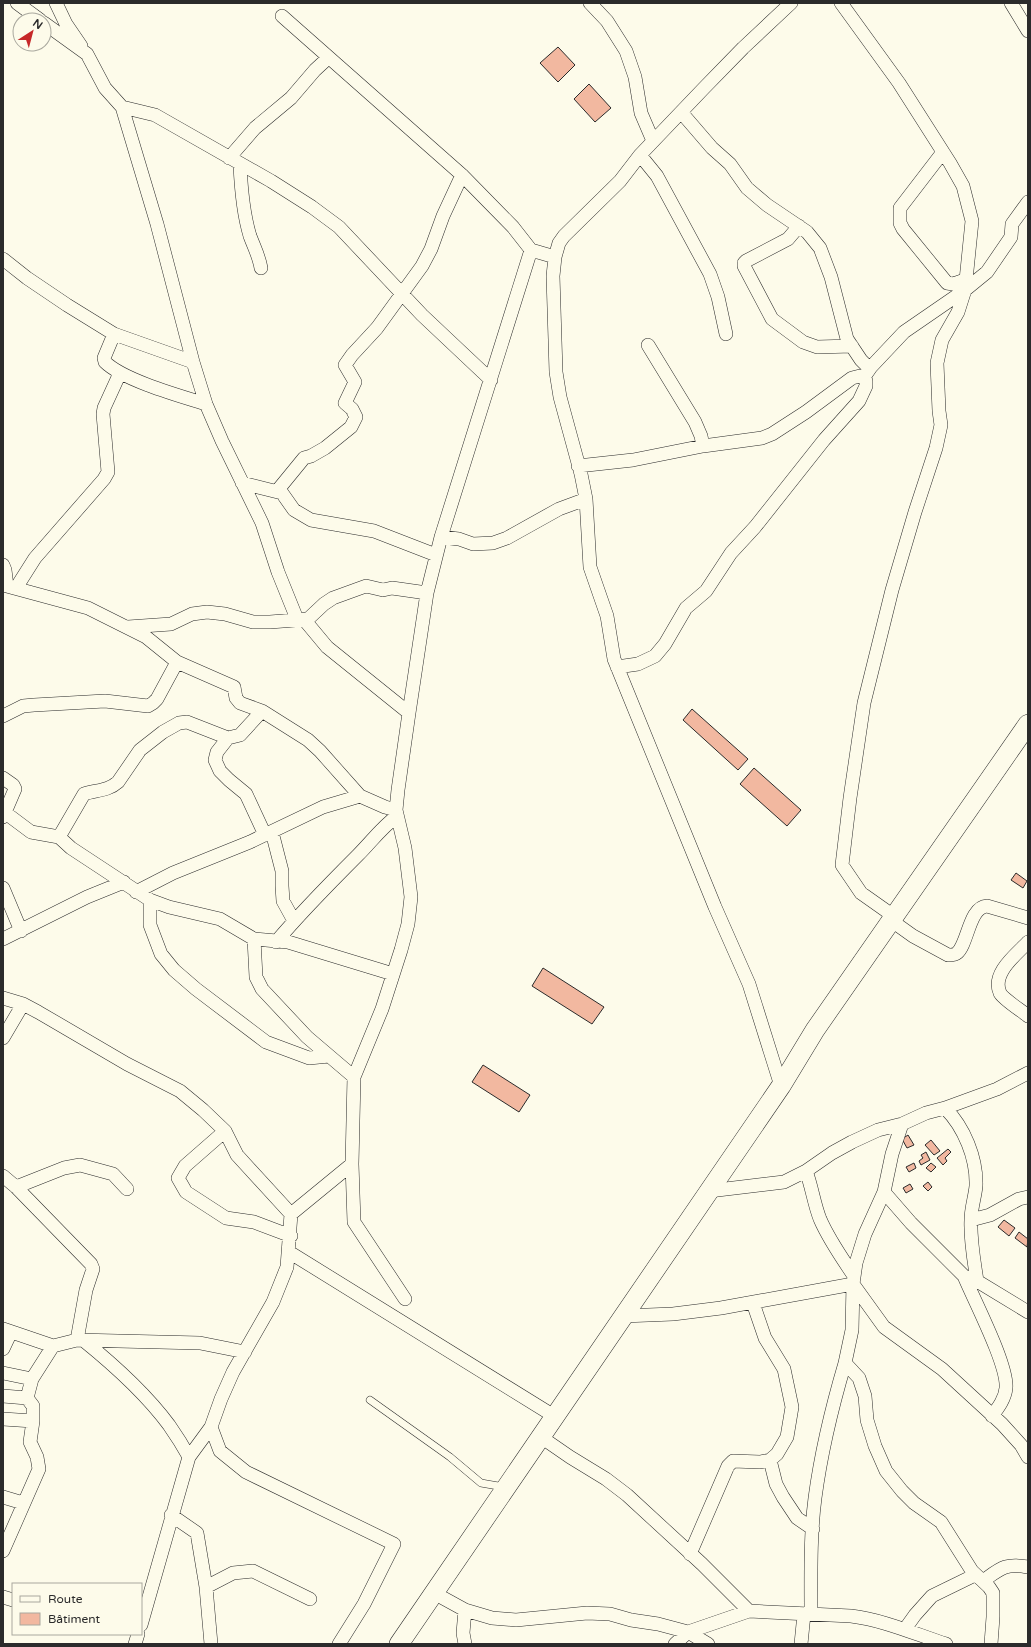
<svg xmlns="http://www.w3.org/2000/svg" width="1031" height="1647" viewBox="0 0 1031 1647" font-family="'Varela Round',sans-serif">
<rect width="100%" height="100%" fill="#fdfbea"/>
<path fill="#f2b8a0" stroke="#2b2b2b" d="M558 47 575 65 558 82 540 63Z
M589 84 611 108 595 122 574 99Z
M692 709 748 759 738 770 683 720Z
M754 768 801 810 787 826 740 784Z
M1016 873 1027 881 1023 888 1011 880Z
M543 968 604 1007 592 1024 532 986Z
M483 1065 530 1095 519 1112 472 1082Z
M908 1135 914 1145 907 1148 902 1139Z
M931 1140 940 1151 934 1155 925 1145Z
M948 1149 951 1152 945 1158 947 1161 943 1165 937 1158Z
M926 1152 930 1160 921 1165 919 1161 923 1158 921 1155Z
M914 1163 916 1168 909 1172 906 1167Z
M931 1163 936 1167 931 1172 926 1168Z
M928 1182 932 1187 928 1191 923 1186Z
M910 1184 913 1189 906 1193 903 1188Z
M1004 1220 1015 1228 1009 1236 998 1227Z
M1019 1232 1028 1239 1027 1247 1015 1238Z"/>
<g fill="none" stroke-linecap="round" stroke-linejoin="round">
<defs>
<path id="lane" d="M370 1400 450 1457 481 1483 504 1487"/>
<path id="street" d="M17 3 40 20
M56 3 66 24 81 46
M590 3 607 21 626 51 635 77 641 113 653 141
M1011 3 1028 31
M282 16 462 175 513 227 531 250 555 257
M44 23 87 54 105 88 122 107 157 224 193 362 206 404 222 441 262 523 278 572 297 619
M122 107 155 115 271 181 312 207 339 227 422 315 491 380
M681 112 712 148 730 164 747 188 767 205 807 232 820 248 831 277 847 339 861 360 865 364 871 367
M943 152 900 208V223L903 229 947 283 953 284 967 279
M640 155 657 176 710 274 718 297 726 334
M229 158 255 128 291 98 315 70 328 58
M240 164C241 188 243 213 250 236 254 247 259 256 261 268
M799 226 788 239 746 261 744 263V266L772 319 803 342 817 347 852 346
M3 259 27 278 67 305 114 334 193 362
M114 334 104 358 105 362C123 380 180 396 206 404
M648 345 695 422 701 436 703 446
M578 466 633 460 703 446 762 438 772 434 806 412 852 378 860 376 864 377 871 367 904 332 965 290 972 221 963 186 950 163 899 83 841 3
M242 483 282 493 294 510 311 520 374 531 436 555
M277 491 304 458 311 456 325 448 351 427 356 417 352 409 345 403 355 382 345 365 352 355 377 328 422 266 431 249 443 216 462 175
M441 537 459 539 473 544 493 543 507 538 559 509 586 499
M3 565 5 570 7 586
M3 585 88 608 146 637 177 662 234 687 236 698 240 703 262 711 308 740 320 751 360 796
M16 588 35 558 104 479 108 472 103 414 104 408 120 373
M308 619 307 623 327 647 409 713
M128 627 171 624 192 614 207 612 225 614 253 622H270L308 619 324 604 333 598 366 586 383 590 392 588 427 593
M617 667 638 664 655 656 665 644 686 608 706 591 731 553 755 527 824 440 859 401 866 386V381L864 377
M262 711 240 735 228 738 217 752 215 760 220 771 229 780 246 794 265 835
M3 716 23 706 34 705 105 701 148 706 153 703 157 699 177 662
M3 778 13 785 15 789 3 817
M3 811 31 832 59 837 71 848 150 900 169 907 220 919 254 939 288 942 393 974
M272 832 282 871V886L283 901 294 921
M59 837 84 794C96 790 108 791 118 782L140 750 163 732 179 723 187 722 228 738
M3 888 21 931
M136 892 173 873 250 842 323 807 360 796 385 807 396 810
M150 900V925L161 954 174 970 196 989 266 1042 309 1058 329 1056
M895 917 861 893 842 865 850 798 864 703 892 590 915 512 936 448 941 425 939 411 937 363 942 340 958 312 965 290 987 272 1011 237 1012 224 1028 202
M892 921 913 936 948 955C951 955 955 955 957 953 968 944 969 907 987 906L1028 918
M3 939 87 897 124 882
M254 939 256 977 262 989 307 1037 354 1077
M276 942C302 911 330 883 358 855 371 842 382 827 397 816
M1028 942C1017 954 991 973 1000 993 1003 999 1022 1011 1028 1016
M3 998 23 1004 38 1012 127 1064 180 1091 203 1110 225 1131 237 1155 291 1214
M3 1038 23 1004
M781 1086 749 984 715 907 614 659 607 616 590 567 586 499 581 474 560 397 556 372 553 276 555 257 559 243 564 236 620 181 640 155 704 88 743 48 791 3
M945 1108C964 1127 977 1158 976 1186 975 1197 971 1208 971 1220 970 1240 974 1260 977 1281
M902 1124 892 1154 884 1192 865 1234 856 1263 853 1284 852 1330 845 1363 859 1378 865 1396 867 1420 875 1446 886 1471 902 1491 914 1503 941 1522 972 1571 989 1587 993 1593V1617L991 1644
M225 1131 185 1166 178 1178 186 1192 226 1218 254 1222 291 1236
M352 1164 354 1222 405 1299
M806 1171C812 1187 814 1204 820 1219 829 1240 842 1258 854 1276
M3 1176 16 1187 91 1264 93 1269 86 1290 77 1340
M16 1187 64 1168 80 1165 113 1174 127 1189
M709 1191 784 1182 806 1171 832 1153 852 1142 878 1130 902 1124 926 1113 945 1108 997 1089 1028 1073
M884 1192 911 1223 964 1276 977 1281 1028 1312
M971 1220 990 1215 1019 1199 1028 1197
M289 1252 554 1416
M964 1276C974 1300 1008 1365 1006 1388 1005 1399 998 1408 992 1416
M623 1316 673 1314 721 1308 853 1284 884 1327 942 1369 1002 1424 1021 1445 1028 1457
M3 1329 53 1346 77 1340 200 1343 245 1352
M83 1340C114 1365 146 1394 169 1425 176 1435 183 1446 189 1457
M3 1349 11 1332
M3 1373 32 1379
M3 1396 27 1398
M3 1419 33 1421
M211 1427 220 1451 246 1472 394 1544 364 1604 339 1644
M541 1437 570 1457 606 1479 627 1495 702 1564 749 1611
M770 1460 776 1484 783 1497 797 1518 813 1529
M3 1497 23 1503
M171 1515 197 1533 206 1587 211 1644
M3 1551 39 1469 37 1457 30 1442 33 1421V1406L27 1398 32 1379 53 1346
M690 1554 728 1466 733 1461 760 1462 770 1460 777 1454 787 1437 792 1407 784 1369 765 1338 753 1303
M983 1581C1001 1568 1005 1563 1028 1567
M206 1587 233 1573 253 1571 310 1599
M434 1593 465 1610 492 1618 516 1620 587 1613 610 1614 631 1620 658 1624 688 1632 749 1611 851 1616C884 1620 915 1634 946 1644
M3 1597 13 1600
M465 1610 463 1633 465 1644
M811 1614C811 1576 810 1536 815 1498 821 1453 832 1407 845 1363
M141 1625 189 1457 211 1427 221 1399 233 1372 273 1302 287 1267 291 1214 352 1164 354 1077 382 1009 401 950 408 924 411 897 405 848 396 810 398 790 409 713 427 593 441 537 531 250
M905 1629 915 1615 932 1596 975 1575
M135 1644 138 1634
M675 1644 688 1632 708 1644
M801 1644 804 1614"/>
<path id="secondary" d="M399 1644 781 1086 815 1030 1028 724"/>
</defs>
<use href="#lane" stroke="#2b2b2b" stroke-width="8"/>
<use href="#street" stroke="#2b2b2b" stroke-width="14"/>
<use href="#secondary" stroke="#2b2b2b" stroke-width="20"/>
<use href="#lane" stroke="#fdfbea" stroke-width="7"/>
<use href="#street" stroke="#fdfbea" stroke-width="13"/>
<use href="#secondary" stroke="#fdfbea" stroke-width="19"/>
</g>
<rect width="1031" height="1647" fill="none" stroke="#2b2b2b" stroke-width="8"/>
<rect x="12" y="1583" width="130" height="52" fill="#fdfbea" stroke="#a9a89e"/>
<rect x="20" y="1596" width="20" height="6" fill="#fdfbea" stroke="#a9a89e"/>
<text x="48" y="1603" font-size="12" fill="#2b2b2b">Route</text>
<rect x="20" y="1613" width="20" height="12" fill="#f2b8a0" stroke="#a9a89e"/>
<text x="48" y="1623" font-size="12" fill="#2b2b2b">Bâtiment</text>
<g transform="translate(32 32) rotate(36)"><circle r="19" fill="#fdfbea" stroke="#a9a89e"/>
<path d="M0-3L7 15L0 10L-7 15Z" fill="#c62828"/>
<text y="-6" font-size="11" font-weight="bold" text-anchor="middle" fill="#2b2b2b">N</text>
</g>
</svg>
